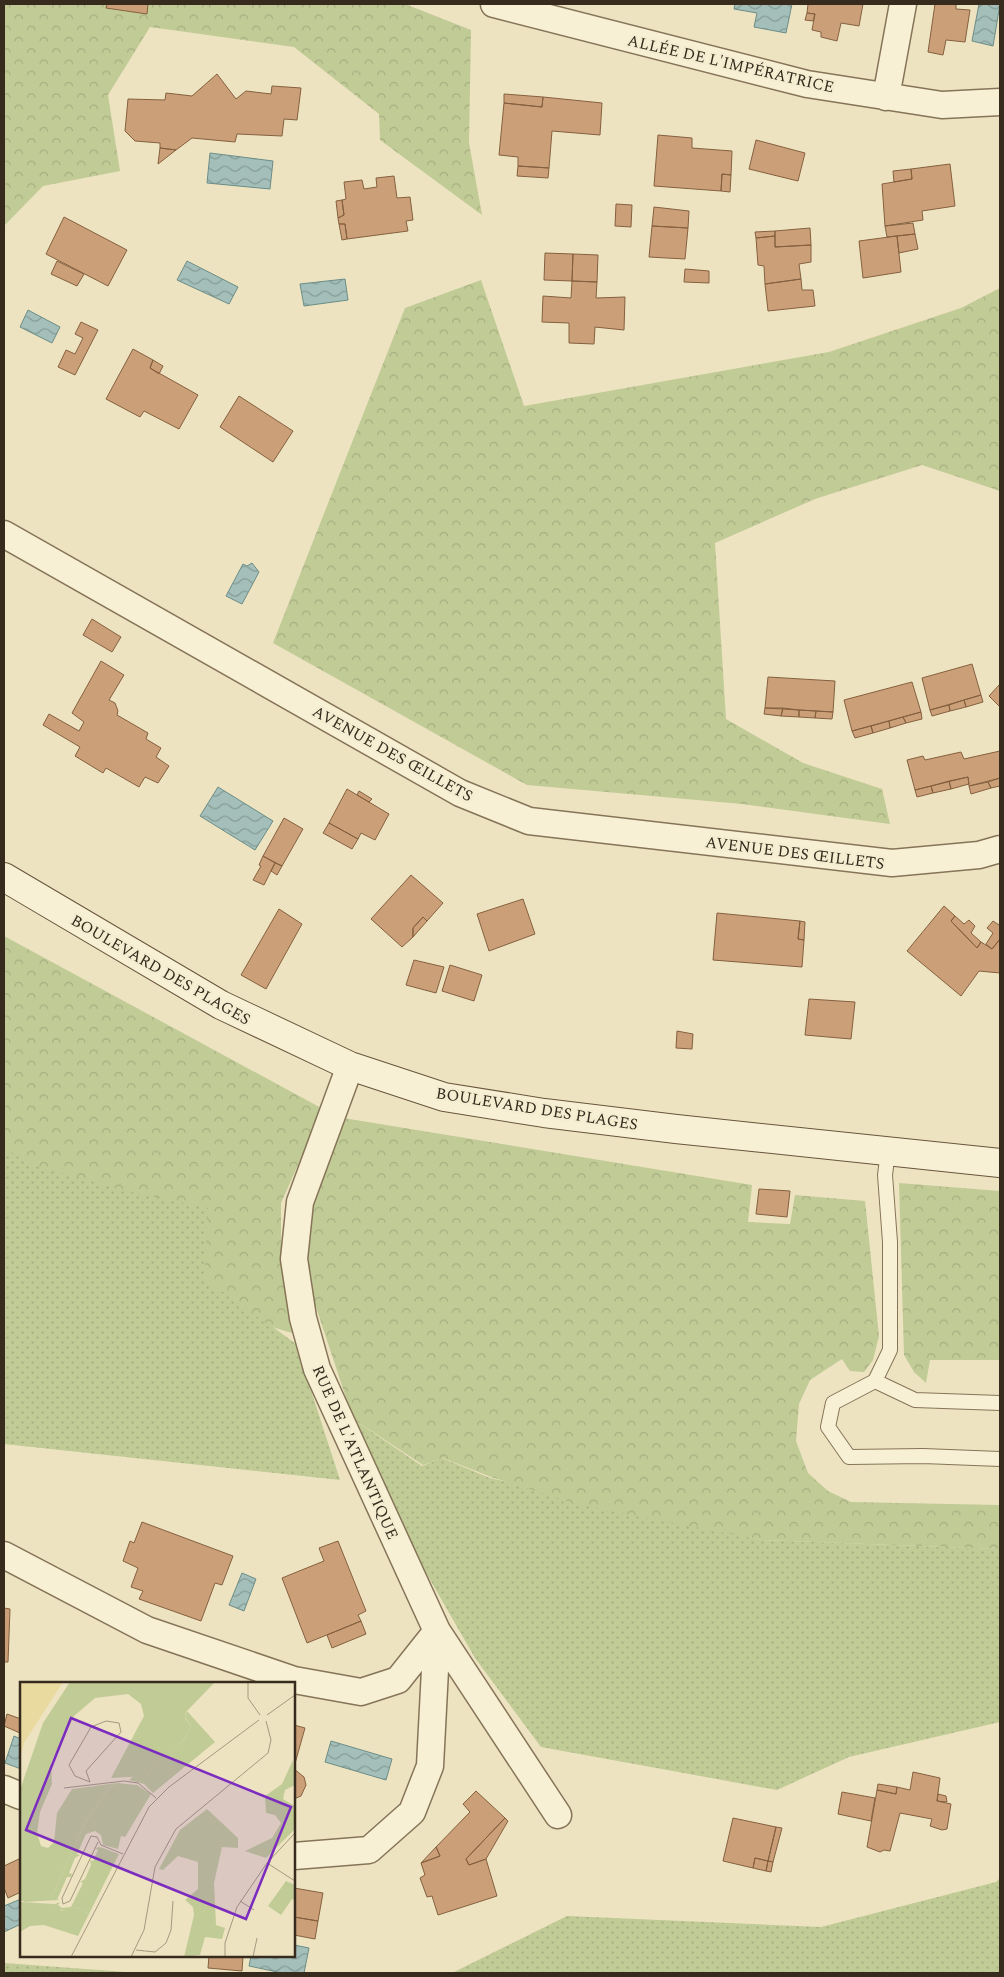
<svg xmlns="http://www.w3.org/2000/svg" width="1004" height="1977" viewBox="0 0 1004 1977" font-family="Spectral,serif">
<defs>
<pattern id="grass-dots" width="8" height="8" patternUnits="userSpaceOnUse" patternTransform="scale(1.25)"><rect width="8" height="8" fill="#c1cb96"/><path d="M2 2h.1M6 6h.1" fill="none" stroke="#a6ae81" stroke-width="1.8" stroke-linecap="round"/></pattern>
<pattern id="forest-crowns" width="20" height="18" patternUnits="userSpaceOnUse" patternTransform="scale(1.25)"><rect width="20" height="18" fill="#c1cb96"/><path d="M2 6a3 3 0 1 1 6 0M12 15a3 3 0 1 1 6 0" fill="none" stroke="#a6ae81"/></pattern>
<pattern id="water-waves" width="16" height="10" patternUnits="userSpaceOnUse" patternTransform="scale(1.25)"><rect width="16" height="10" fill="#a4bfb9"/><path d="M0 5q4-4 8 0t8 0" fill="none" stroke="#869b96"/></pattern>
</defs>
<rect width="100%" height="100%" fill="#ede3c1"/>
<path fill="url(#grass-dots)" d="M4 1143 209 1207 235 1299 296 1344 340 1480 4 1444Z
M353 1419 422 1466 442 1458 490 1478 762 1540 1000 1549V1722L849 1757 777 1790 541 1747 475 1658 417 1557Z
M1000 1878V1973H452L567 1916 821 1927 996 1882Z
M4 1963 140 1973H4Z"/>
<path fill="url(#forest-crowns)" d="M4 4H405L471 30 469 143 482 215 380 140 379 114 294 47 150 27 108 95 120 171 43 186 4 226Z
M481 280 524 406 829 352 961 308 1000 288V491L922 465 815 499 715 543 726 719 803 763 882 789 890 824 742 804 527 785 273 643 405 308Z
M4 936 323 1109 281 1203V1262L295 1334 269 1326 235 1299 204 1281 208 1208 122 1190 33 1165 4 1148Z
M337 1117 752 1185 748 1222 790 1224 795 1195 865 1201 879 1336 873 1360 864 1372 850 1371 842 1359 810 1380 799 1404 796 1441 808 1473 828 1491 851 1502 1000 1505V1549L762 1540 580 1505 491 1477 443 1458 423 1465 353 1419 314 1301 306 1258 310 1196Z
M899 1183 1000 1191V1360H930L926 1383 914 1372 904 1355Z"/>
<path fill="url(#water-waves)" stroke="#6b8d87" d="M735 4H792L786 33 754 27 757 13 734 9Z
M979 4H1000L993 46 972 41Z
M210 153 273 161 270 189 207 183Z
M187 261 238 287 229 304 177 280Z
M345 279 348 300 304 306 300 284Z
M28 310 60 327 52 343 20 327Z
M252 563 259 572 242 604 226 596 243 564 247 566Z
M218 787 273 821 255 850 200 816Z
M242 1573 256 1579 244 1611 229 1605Z
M14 1736 21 1739V1769L5 1763Z
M331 1741 392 1759 386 1780 325 1762Z
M21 1899V1924L4 1932V1906Z
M294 1945 309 1948 304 1973H282L249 1966 251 1956H294Z"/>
<path fill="#cba078" stroke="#85603f" d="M107 4H148L147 14 106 8Z
M808 4H863L859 26 841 23 837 41 821 37V32L812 30 815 14 807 13Z
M935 4H956V9L970 10 965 42 946 40 943 55 928 52Z
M807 13 815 14 813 21 805 20Z
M217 74 236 99 246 91 271 94 272 86 301 88 297 120 284 119 282 136 237 134 235 142 192 138 176 150 160 148V143L135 141 125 131 128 99 165 100 166 93 192 96Z
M504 94 543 97 542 107 504 103Z
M543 97 602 103 600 135 552 131 549 168 518 166V157L499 155 504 103 542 107Z
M658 135 692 138V148L732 151 731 175 722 174 721 191 654 186Z
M756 140 805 153 798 181 749 169Z
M160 148 176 150 158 164Z
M950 164 955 206 922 211 923 220 885 226 882 184 912 179 911 169Z
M518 166 549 168 548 178 517 176Z
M911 169 912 179 894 182 893 171Z
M722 174 731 175 730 192 721 191Z
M394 176 397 198 410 197 413 220 406 221 408 231 347 239 345 224H339L338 218 344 215 342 200 346 199 344 182 362 180 364 189 377 187 376 178Z
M342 200 344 215 338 218 336 201Z
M616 204 632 205 631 227 615 226Z
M654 207 689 211 688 228 652 226Z
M64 217 127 250 108 286 46 254Z
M913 223 915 234 887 237 885 226Z
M339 224H345L347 239 342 240Z
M652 226 688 228 685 259 649 257Z
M810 228 811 245 775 247V231Z
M775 231V236L756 238 755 232Z
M915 234 918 249 899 253 897 236Z
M775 236V247L811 245V262L799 264 801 279 765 284 764 266 758 265 756 238Z
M897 236 901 272 863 278 859 241Z
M545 253 573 254 572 281 544 280Z
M573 254 598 255 597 282 572 281Z
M57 261 84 274 77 286 51 274Z
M685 269 709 271V283L684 282Z
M801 279 802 290H813L815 306 768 311 765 284Z
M572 281 597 282 596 298 625 297 624 330 595 327 594 344 569 343V323L542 322 543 296 571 298Z
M81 322 98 330 75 375 58 367 66 350 75 354 83 338 75 334Z
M133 349 153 360 150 368 198 395 179 429 144 411 140 417 106 399Z
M153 360 163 366 159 374 150 368Z
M239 396 293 431 273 462 220 427Z
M92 619 121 637 112 652 83 635Z
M101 661 124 675 109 700 115 703 118 711 117 715 148 733 146 739 161 748 156 757 169 766 158 783 145 777 139 787 106 768 103 773 75 756 80 747 43 725 49 714 79 731 84 722 72 713Z
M972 664 981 695 930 710 922 678Z
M768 677 835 681 833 712 765 708Z
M912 682 921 712 852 731 844 700Z
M1000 684V707L989 696Z
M981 695 983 702 966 707 964 700Z
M964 700 966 707 950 711 949 705Z
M949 705 950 711 932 716 930 710Z
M765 708H783L781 716 764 714Z
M783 708 799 710V717L781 716Z
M799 710 816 711 815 718 799 717Z
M816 711 833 712 832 719 815 718Z
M921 712 922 719 906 723 903 717Z
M903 717 906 723 890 728 889 721Z
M889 721 890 728 873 733 871 726Z
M871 726 873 733 855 738 852 731Z
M1000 751V778L969 786 968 777 915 790 907 760 923 756 925 760 961 752 964 759Z
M968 777 969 784 951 789 949 781Z
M1000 778V786L991 788 988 782Z
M949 781 951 789 933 793 931 786Z
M988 782 991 788 971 794 969 786Z
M931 786 933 793 917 797 915 790Z
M347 789 389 814 375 840 361 833 358 839 329 823Z
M359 791 372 799 369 802 357 795Z
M284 818 303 829 282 866 263 856Z
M329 823 358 839 352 849 323 833Z
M263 856 275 863 264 885 253 880 261 866 259 865Z
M275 863 282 866 277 875 271 871Z
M411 875 443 903 427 921 423 917 413 928V937L402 947 371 919Z
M523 899 535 934 489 951 477 914Z
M944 906 955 916 951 921 977 948 981 942 992 949 1000 939V973L979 971 961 996 907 951Z
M279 909 302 924 266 989 241 975Z
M717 913 800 921 798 939 804 940 802 967 713 960Z
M955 916 964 924 969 920 975 926 971 933 981 942 977 948 951 921Z
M423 917 427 921 413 937V928Z
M800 921 805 922 804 940 798 939Z
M993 921 999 925 1000 923V939L992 949 986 944 993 933 987 928Z
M414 960 444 967 436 993 406 985Z
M450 965 482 975 474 1001 442 991Z
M809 999 855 1002 851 1039 805 1035Z
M677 1031 693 1034 692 1049 676 1048Z
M759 1189 790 1191 787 1217 756 1214Z
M142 1522 233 1556 222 1585 215 1583 201 1621 139 1599 143 1591 131 1587 138 1568 123 1561 130 1541 134 1543Z
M338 1541 366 1611 358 1615 361 1621 307 1643 282 1578 324 1561 319 1548Z
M4 1608 10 1609 8 1662H4Z
M361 1621 366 1634 332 1648 327 1635Z
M7 1714 21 1719 20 1733 4 1726Z
M294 1725 305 1728 294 1767Z
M294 1769 304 1777 306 1785 301 1796 294 1799Z
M913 1772 940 1778 937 1801 951 1804 947 1829 942 1830 930 1826 932 1819 900 1813 890 1851 884 1850 880 1852 867 1847 877 1790 896 1794 897 1787 910 1790Z
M878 1784 897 1787 896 1794 877 1790Z
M476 1791 505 1818 466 1859 469 1865 486 1859 497 1896 438 1915 432 1896 427 1897 420 1878 425 1875 421 1863 440 1856 436 1847 470 1812 463 1804Z
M842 1792 875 1798 871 1821 838 1814Z
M938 1794 946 1796 947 1802 937 1801Z
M505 1818 508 1821 486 1859 469 1865 466 1859Z
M733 1818 776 1827 768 1861 755 1858 753 1868 723 1861Z
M776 1827 782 1828 773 1862 768 1861Z
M436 1847 440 1856 421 1863Z
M21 1858V1892L8 1898 4 1888V1866Z
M755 1858 768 1861 766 1871 753 1868Z
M768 1861 773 1862 771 1872 766 1871Z
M294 1888 323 1893 318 1921 294 1917Z
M294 1917 318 1921 315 1939 294 1935Z
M209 1956H243L242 1971 208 1968Z"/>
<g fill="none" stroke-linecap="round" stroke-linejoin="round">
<defs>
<path id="lane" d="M888 1151 885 1175 890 1242V1350L875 1381 833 1403 828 1427 849 1457 923 1456 1000 1459
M875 1381 915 1400 1000 1403"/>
<path id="street" d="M494 4 807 84 942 105 1000 102
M886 97 903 4
M4 534 460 793 529 821 892 863 979 855 1000 849
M350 1066 300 1202 294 1259 303 1318 317 1369 437 1631 558 1815
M4 1555 147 1630 294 1680 361 1692 398 1680 437 1631
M4 1789 21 1796
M294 1856 369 1850 412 1812 430 1766 437 1631"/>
<path id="secondary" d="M4 877 221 1005 350 1066 444 1097 544 1113 676 1129 1000 1163"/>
</defs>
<use href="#lane" stroke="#867459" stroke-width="16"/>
<use href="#street" stroke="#867459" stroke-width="29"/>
<use href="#secondary" stroke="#68553c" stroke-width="30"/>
<use href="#lane" stroke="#f8f0d4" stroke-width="14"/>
<use href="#street" stroke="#f8f0d4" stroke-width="26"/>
<use href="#secondary" stroke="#f8f0d4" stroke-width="28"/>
</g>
<g text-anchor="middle" stroke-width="5" stroke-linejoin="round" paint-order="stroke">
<g font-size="16" fill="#362b1d" stroke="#f5edd1">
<text transform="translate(731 63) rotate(13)" y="6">ALLÉE DE L'IMPÉRATRICE</text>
<text transform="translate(393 753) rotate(29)" y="6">AVENUE DES ŒILLETS</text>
<text transform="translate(795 852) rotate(7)" y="6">AVENUE DES ŒILLETS</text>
<text transform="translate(161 969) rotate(30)" y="6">BOULEVARD DES PLAGES</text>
<text transform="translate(537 1108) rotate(9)" y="6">BOULEVARD DES PLAGES</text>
<text transform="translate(356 1452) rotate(66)" y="6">RUE DE L'ATLANTIQUE</text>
</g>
</g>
<g transform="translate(20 1682)">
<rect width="275" height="275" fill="#ede3c1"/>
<path d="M50 0H195L166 30 165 36 171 44 163 59 140 77 127 94 91 96 124 34 121 22 108 12 75 16 54 34 31 81 32 102 20 130 17 151 21 164 28 166 34 160 37 131 52 107 97 101 89 106 65 141 32 214 39 218 5 220 0 218V108L23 41ZM0 220 35 222 42 229 56 225 69 232 58 254 24 243 10 244 0 250Z" fill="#c1cb96"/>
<path d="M167 29 195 60 133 111 124 102 109 98 119 90 127 94 140 76 163 59 171 44 165 35ZM273 78 275 103 265 108 263 117 275 124V147L246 176 225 169 252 156 261 141 255 133 246 131 245 114 262 102ZM97 101 117 103 131 112 105 155 101 154 98 167 83 163 81 153 75 149 66 152 57 172 60 173 55 176 49 191 52 192 51 195H47L37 218 32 214 65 141 89 106ZM187 127 218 156V166L202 165 194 201 196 243 205 246 202 257 185 255 180 273 164 275 174 233 173 225 165 218 178 207V180L158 174 143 188 139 187 160 148ZM80 165 99 172 69 232 56 225 46 230 38 226 35 222 40 220 38 223 42 226 51 225 63 201 60 200 65 197 71 183 70 178 73 179 78 168 75 166Z" fill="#c1cb96"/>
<path d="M0 0H43L4 61 0 76Z" fill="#e9da9f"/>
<path d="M266 199 275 203V218L272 217 261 233 248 224Z" fill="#c1cb96"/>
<path fill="none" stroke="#a4997f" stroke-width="1" d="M228 0V16L240 33M247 33 275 13M86 39 99 41 101 50 66 89 70 100 55 94 49 83 71 45ZM44 106 104 99 118 101 136 116M78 160 50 219 43 222 42 216 71 154 77 155 81 163 103 172M247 181 275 199M220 219 234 228M116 268 135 270 146 261 151 248 153 219M51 275 129 125 149 105 239 38M111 275 124 248 135 185 156 147 248 71 251 58 246 39M205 275V261L217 225 247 181 275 151M233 275 237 256"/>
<path fill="#7b2cbf" fill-opacity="0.15" stroke="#7b2cbf" stroke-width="2.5" d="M51 36 271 125 226 237 6 148Z"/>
<rect width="275" height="275" fill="none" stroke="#362b1d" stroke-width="2.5"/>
</g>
<rect width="1004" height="1977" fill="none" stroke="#362b1d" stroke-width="10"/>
</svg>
